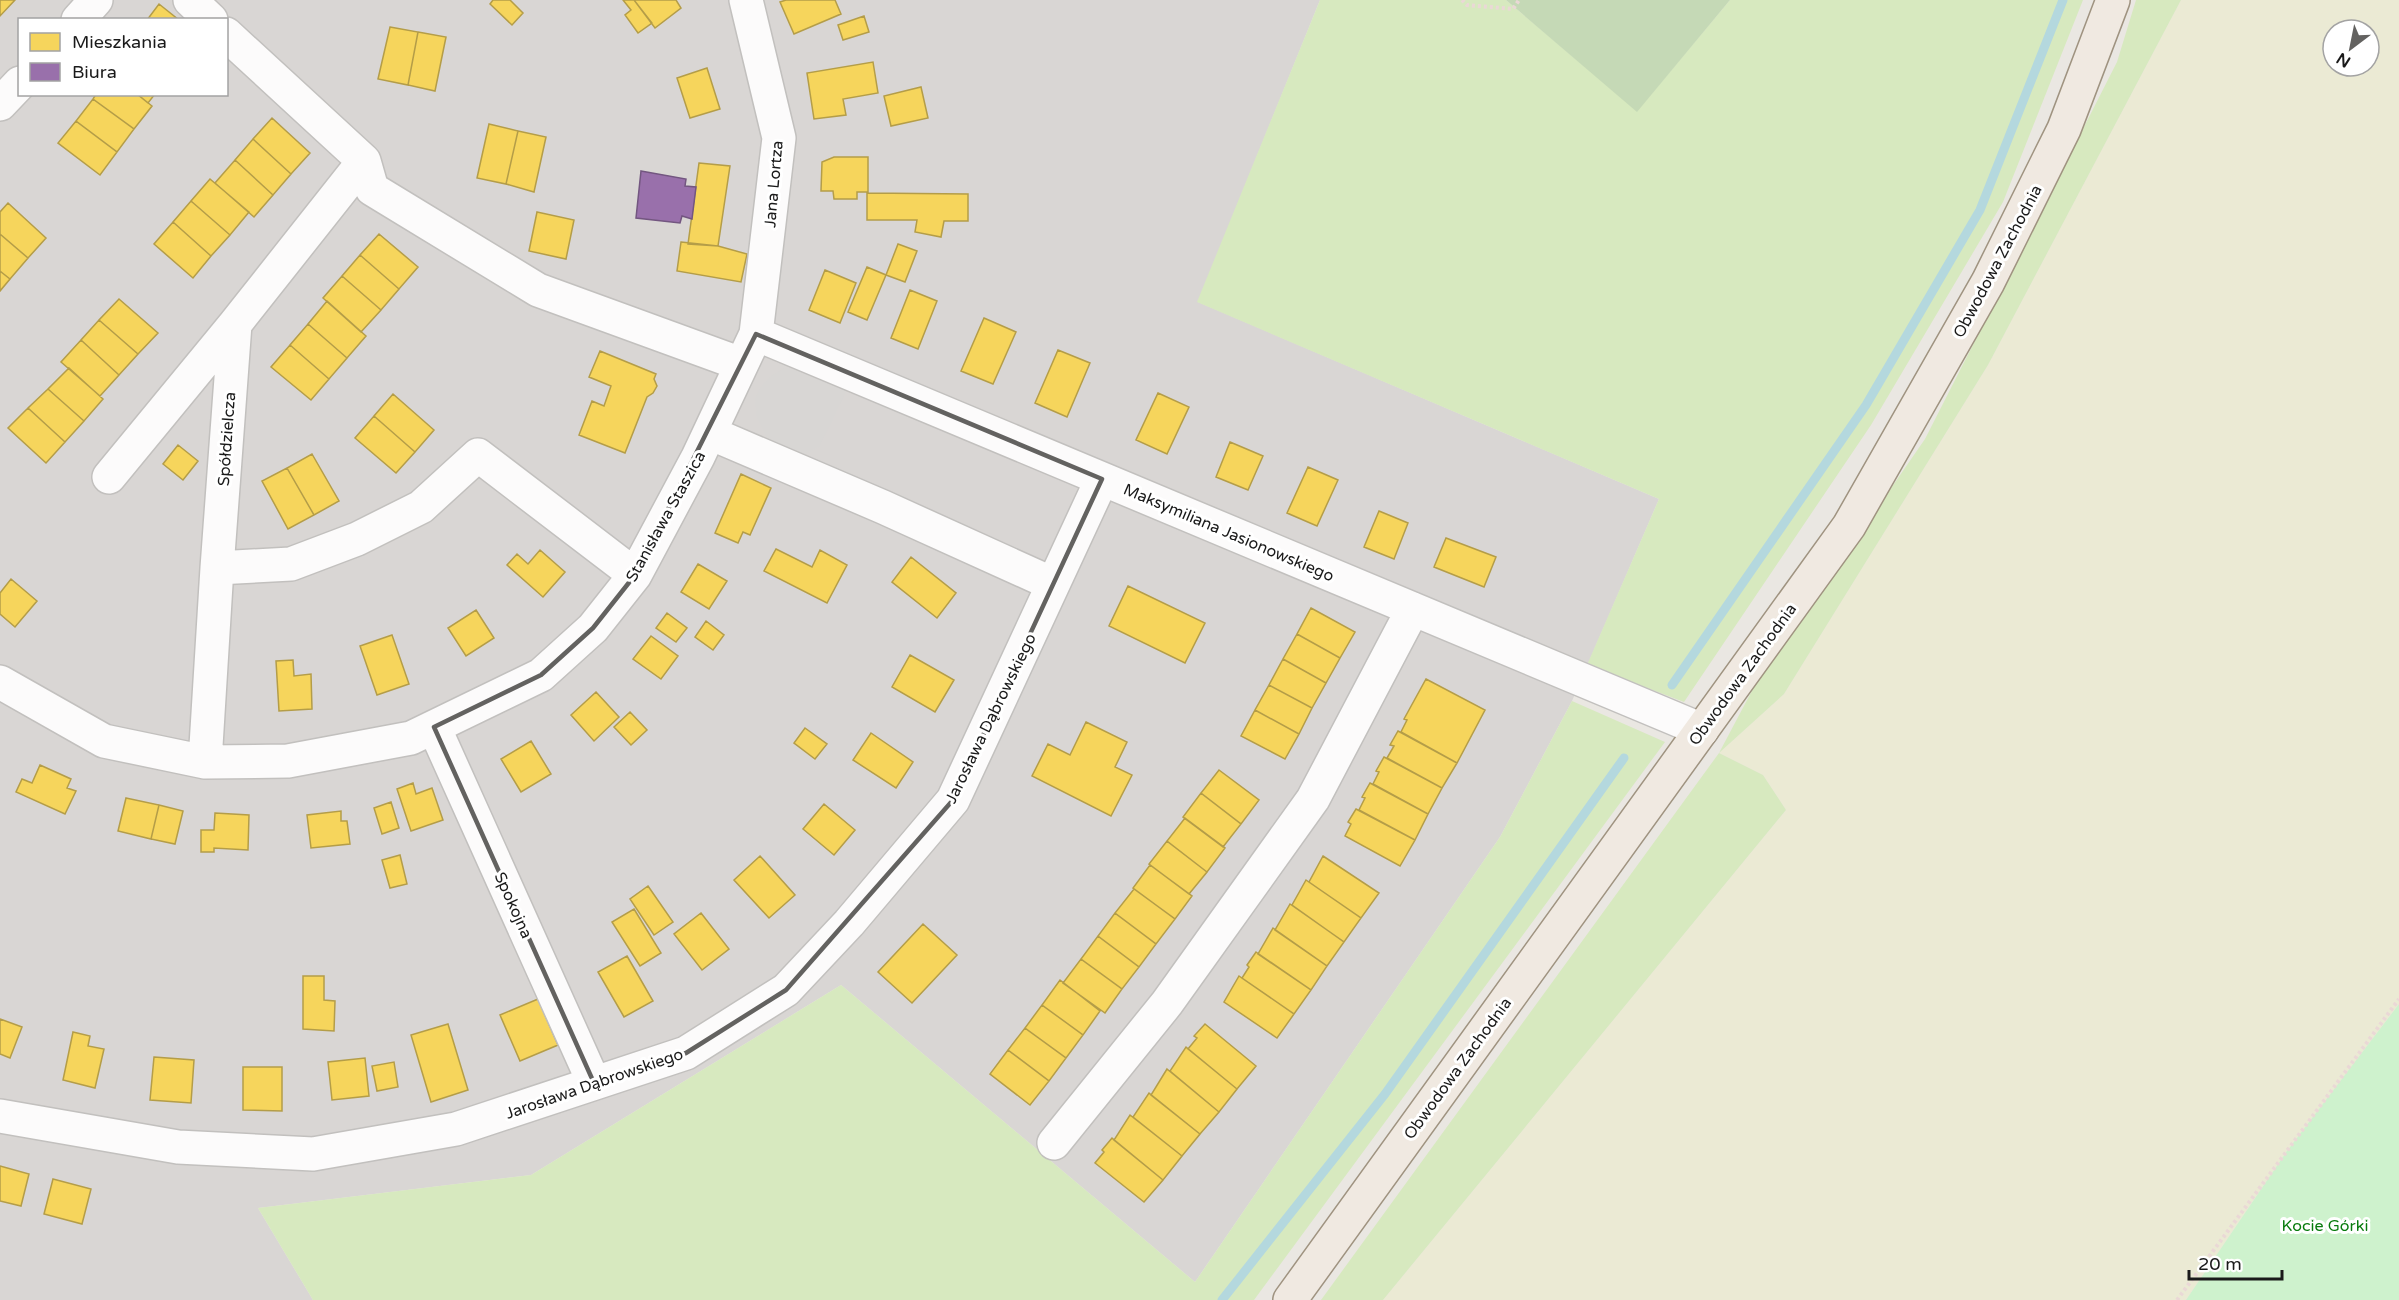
<svg xmlns="http://www.w3.org/2000/svg" width="2399" height="1300" viewBox="0 0 2399 1300" font-family="'Varela Round',sans-serif">
<rect width="100%" height="100%" fill="#eae7e2"/>
<path fill="#d9d6d4" fill-rule="evenodd" d="M0 0H1320L1198 302 1659 499 1572 701 1500 837 1195 1282 841 985 531 1175 258 1208 313 1300H0ZM20 20H226V94H20Z"/>
<path fill="#ebead4" fill-rule="evenodd" d="M2181 0H2399V1004L2287 1151 2186 1300H1383L1786 810 1763 775 1719 753 1784 694 1988 365ZM2333 30H2369V66H2333Z"/>
<path fill="#d7e9bf" d="M1320 0H1506L1637 111 1730 0H2083L2003 202 1871 425 1684 702 1587 665 1659 499 1197 302Z
M2136 0H2181L1988 365 1784 694 1719 753 1763 775 1786 810 1383 1300H1321L1719 753 1755 685 1925 439 2117 62Z
M1572 701 1665 742 1254 1300H313L258 1208 531 1175 841 985 1195 1282 1500 837Z"/>
<path fill="#c5d9b6" d="M1506 0H1730L1637 112Z"/>
<path fill="#cef2cd" d="M2399 1004V1300H2186L2287 1151Z"/>
<path fill="#d8d6d4" d="M800 367 850 384 819 447 803 455 794 456 781 450 767 437 757 417 755 399 760 388 771 376 783 369Z"/>
<path fill="#f6d55c" stroke="#b49d48" stroke-width="1.5" d="M0 0H15L0 16Z
M493 0H510L523 13 512 25 490 4Z
M623 0H634L652 23 638 33 625 15 631 10Z
M634 0H676L681 8 655 28Z
M786 0H835L841 14 794 34 780 2Z
M159 4 179 20H147Z
M864 16 869 32 843 40 838 25Z
M390 27 418 32 408 85 378 79Z
M418 32 446 37 435 91 408 85Z
M873 62 878 93 843 99 846 115 814 119 807 73Z
M707 68 720 109 690 118 677 78Z
M921 87 928 118 891 126 884 96Z
M96 94H137L152 106 134 129 93 99Z
M137 94H155L148 103Z
M93 99 134 129 117 152 76 121Z
M272 118 310 153 291 174 253 139Z
M76 121 117 152 100 175 58 143Z
M489 124 518 131 506 184 477 178Z
M518 131 546 137 534 192 506 184Z
M253 139 291 174 273 195 235 160Z
M834 157H868V192H857V199H834L833 191H821L822 162Z
M235 160 273 195 254 217 215 183Z
M699 163 730 166 718 246 688 244Z
M210 179 249 212 230 235 191 201Z
M867 193 968 194V221H944L941 237 915 232 917 220H867Z
M191 201 230 235 211 256 173 222Z
M8 203 46 238 28 258 0 234V212Z
M537 212 574 220 566 259 529 251Z
M173 222 211 256 193 278 154 244Z
M0 234 28 258 10 279 0 271Z
M379 234 418 267 399 289 360 255Z
M681 242 718 246 747 254 741 282 677 271Z
M898 244 917 251 905 282 886 275Z
M360 255 399 289 381 310 342 276Z
M867 267 886 275 867 320 848 312Z
M825 270 856 283 840 323 809 310Z
M0 271 10 279 0 291Z
M342 276 381 310 361 332 323 298Z
M910 290 937 301 918 349 891 338Z
M119 299 158 333 138 354 99 320Z
M327 301 366 336 347 358 308 324Z
M984 318 1016 332 993 384 961 371Z
M99 320 138 354 119 375 81 340Z
M308 324 347 358 329 379 290 345Z
M81 340 119 375 100 396 61 362Z
M290 345 329 379 311 400 271 367Z
M1058 350 1090 363 1067 417 1035 403Z
M600 351 656 374 654 379 657 386 653 393 647 397 625 453 579 435 592 401 604 406 611 386 589 377Z
M69 368 103 399 84 421 48 389Z
M48 389 84 421 65 442 28 408Z
M1158 393 1189 407 1167 454 1136 440Z
M393 394 434 430 415 452 374 416Z
M28 408 65 442 46 463 8 428Z
M374 416 415 452 396 473 355 438Z
M1230 442 1263 456 1248 490 1216 477Z
M178 445 198 461 183 480 163 464Z
M312 454 339 501 314 515 287 468Z
M1308 467 1338 480 1317 526 1287 513Z
M287 468 314 515 288 529 262 481Z
M741 474 771 488 750 535 743 532 738 543 715 533Z
M1379 511 1408 523 1394 559 1364 547Z
M1446 538 1496 557 1484 587 1434 567Z
M776 549 812 567 820 550 847 565 827 603 764 571Z
M540 550 565 572 543 597 507 565 517 554 528 564Z
M911 557 956 593 937 618 892 582Z
M698 564 727 581 709 609 681 592Z
M11 579 37 601 15 627 0 614V593Z
M1128 586 1205 623 1185 663 1109 626Z
M1311 608 1355 632 1340 658 1297 634Z
M476 610 494 638 466 656 448 628Z
M667 613 687 628 676 642 656 628Z
M706 621 724 635 713 650 695 637Z
M1297 634 1340 658 1326 683 1283 659Z
M392 635 409 684 377 695 360 646Z
M651 636 678 656 661 679 633 659Z
M910 655 954 680 935 712 892 687Z
M1283 659 1326 683 1312 708 1269 685Z
M293 660 294 676 311 674 312 709 279 711 276 661Z
M1426 679 1485 710 1457 763 1401 732 1407 720 1404 719Z
M1269 685 1312 708 1299 734 1255 710Z
M596 692 619 717 594 741 571 715Z
M1255 710 1299 734 1285 759 1241 736Z
M630 712 647 730 631 745 614 727Z
M1086 722 1127 742 1115 767 1132 775 1111 816 1032 776 1048 744 1070 755Z
M805 728 827 744 815 759 794 743Z
M1398 731 1457 763 1442 788 1387 758 1394 746 1390 745Z
M871 733 913 762 896 788 853 760Z
M531 741 551 774 521 792 501 759Z
M1384 757 1442 788 1428 814 1373 784 1379 772 1376 771Z
M40 765 71 779 67 788 76 791 65 814 16 792 22 779 32 783Z
M1219 770 1259 800 1241 824 1201 793Z
M413 783 416 794 432 788 443 820 411 831 397 789Z
M1370 783 1428 814 1415 840 1359 810 1365 798 1362 797Z
M1201 793 1241 824 1223 847 1183 817Z
M126 798 159 805 151 839 118 831Z
M391 802 399 828 382 834 374 808Z
M824 804 855 830 834 855 803 829Z
M159 805 183 811 175 844 151 839Z
M1356 809 1415 840 1400 866 1345 836 1351 824 1348 822Z
M341 811V821H347L350 844 311 848 307 815Z
M215 813 249 815 248 850 214 848V852H201V830H214Z
M1185 818 1225 848 1207 872 1167 841Z
M1167 841 1207 872 1189 894 1149 864Z
M400 855 407 884 390 888 382 860Z
M760 856 795 895 769 918 734 880Z
M1323 856 1379 893 1361 918 1309 882Z
M1150 865 1192 896 1175 919 1133 888Z
M1306 880 1361 918 1344 942 1292 905Z
M648 886 673 922 654 935 630 899Z
M1134 889 1175 919 1156 944 1115 913Z
M1290 904 1344 942 1327 966 1275 930Z
M634 909 661 953 640 966 612 922Z
M701 913 729 949 702 970 674 934Z
M1115 913 1156 944 1139 967 1098 936Z
M923 924 957 955 912 1003 878 972Z
M1273 928 1327 966 1311 990 1258 954Z
M1098 936 1139 967 1122 989 1081 959Z
M1256 952 1311 990 1294 1014 1242 978 1249 967 1247 965Z
M627 956 653 1001 624 1017 598 972Z
M1081 959 1122 989 1105 1013 1063 983Z
M303 976H324V1000L335 1001 334 1031 303 1029Z
M1239 976 1294 1014 1277 1038 1224 1002Z
M1060 980 1100 1011 1083 1035 1042 1005Z
M538 999 558 1045 520 1061 500 1015Z
M1042 1005 1083 1035 1066 1058 1025 1028Z
M0 1019 22 1027 10 1058 0 1054Z
M448 1024 468 1090 431 1102 411 1035Z
M1205 1024 1256 1066 1237 1089 1188 1049 1197 1038 1194 1036Z
M1025 1028 1066 1058 1049 1081 1008 1050Z
M73 1032 90 1036 88 1046 104 1049 95 1088 63 1080Z
M1186 1047 1237 1089 1219 1112 1170 1071Z
M1008 1050 1049 1081 1030 1105 990 1074Z
M154 1057 194 1060 191 1103 150 1100Z
M365 1058 369 1096 332 1100 328 1062Z
M394 1062 398 1087 377 1091 372 1066Z
M243 1067H282V1111L243 1110Z
M1167 1069 1219 1112 1200 1134 1151 1095Z
M1149 1093 1200 1134 1182 1156 1133 1117Z
M1130 1115 1182 1156 1163 1180 1114 1140Z
M1112 1138 1163 1180 1144 1202 1095 1163 1104 1152 1102 1150Z
M0 1166 29 1174 21 1206 0 1201Z
M53 1179 91 1189 82 1224 44 1214Z"/>
<path fill="#9970ab" stroke="#735680" stroke-width="1.5" d="M641 171 686 179 685 186 696 187 692 219 682 216 680 223 636 218Z"/>
<g fill="none" stroke-linecap="round" stroke-linejoin="round">
<path stroke="#b4d8de" stroke-width="9" d="M1672 685 1866 405 1980 210 2063 0
M1222 1300 1385 1094 1624 758"/>
<defs>
<path id="minor" d="M190 0 211 20
M78 20 96 0
M226 34 364 161 372 189 538 290 741 364
M0 104 20 83
M756 334 1702 730
M710 433 883 507 1053 584
M109 477 235 324
M217 568 291 564 357 539 421 507 478 455 635 575
M0 682 104 741 205 762 288 761 411 738 541 675 593 628 635 575 698 457 756 334 779 138 746 0
M434 727 594 1083
M205 762 217 568 235 324 364 161
M0 1116 178 1147 313 1154 456 1129 686 1053 786 990 849 923 953 800 1102 479
M1054 1143 1167 1003 1313 799 1413 609"/>
<path id="major" d="M1290 1300 1849 526 1988 282 2064 129 2113 0"/>
</defs>
<use href="#minor" stroke="#c2c0be" stroke-width="36"/>
<use href="#major" stroke="#9f9380" stroke-width="36"/>
<path stroke="#ead8d6" stroke-width="4" stroke-dasharray="3 3" stroke-linecap="butt" d="M1462 0 1467 5 1513 9 1519 0
M2177 1300 2399 999"/>
<use href="#minor" stroke="#fcfbfb" stroke-width="33"/>
<use href="#major" stroke="#f0e9e1" stroke-width="33"/>
</g>
<path fill="none" stroke="#636260" stroke-width="4.5" stroke-linejoin="round" d="M756 334 1102 479 953 800 786 990 686 1053 594 1083 434 727 541 675 593 628 635 575Z"/>
<g text-anchor="middle" stroke-width="6" stroke-linejoin="round" paint-order="stroke">
<g font-size="16" fill="#1a1a1a" stroke="#fff">
<text transform="translate(773 184) rotate(-85)" y="6">Jana Lortza</text>
<text transform="translate(1997 261) rotate(-62)" y="6">Obwodowa Zachodnia</text>
<text transform="translate(226 439) rotate(-86)" y="6">Spółdzielcza</text>
<text transform="translate(665 516) rotate(-61)" y="6">Stanisława Staszica</text>
<text transform="translate(1229 532) rotate(23)" y="6">Maksymiliana Jasionowskiego</text>
<text transform="translate(1742 674) rotate(-54)" y="6">Obwodowa Zachodnia</text>
<text transform="translate(990 718) rotate(-64)" y="6">Jarosława Dąbrowskiego</text>
<text transform="translate(514 905) rotate(66)" y="6">Spokojna</text>
<text transform="translate(1457 1068) rotate(-54)" y="6">Obwodowa Zachodnia</text>
<text transform="translate(594 1083) rotate(-19)" y="6">Jarosława Dąbrowskiego</text>
</g>
<g font-size="16" fill="#077a0c" stroke="#fff">
<text x="2325" y="1231">Kocie Górki</text>
</g>
</g>
<rect x="18" y="18" width="210" height="78" fill="#ffffff" stroke="#a3a3a3" stroke-width="1.5"/>
<rect x="30" y="33" width="30" height="18" fill="#f6d55c" stroke="#a3a3a3" stroke-width="1.5"/>
<text x="72" y="48" font-size="18" fill="#1a1a1a">Mieszkania</text>
<rect x="30" y="63" width="30" height="18" fill="#9970ab" stroke="#a3a3a3" stroke-width="1.5"/>
<text x="72" y="78" font-size="18" fill="#1a1a1a">Biura</text>
<g transform="translate(2351 48) rotate(212)"><circle r="28" fill="#ffffff" stroke="#a3a3a3" stroke-width="1.5"/>
<path d="M0-4.5L10 22L0 15L-10 22Z" fill="#636260"/>
<text y="-9" font-size="16" font-weight="bold" text-anchor="middle" fill="#1a1a1a">N</text>
</g>
<path d="M2189 1270v9h93v-9" fill="none" stroke="#1a1a1a" stroke-width="3"/>
<text x="2198" y="1270" font-size="18" fill="#1a1a1a" stroke="#ffffff" stroke-width="4.5" paint-order="stroke">20 m</text>
</svg>
